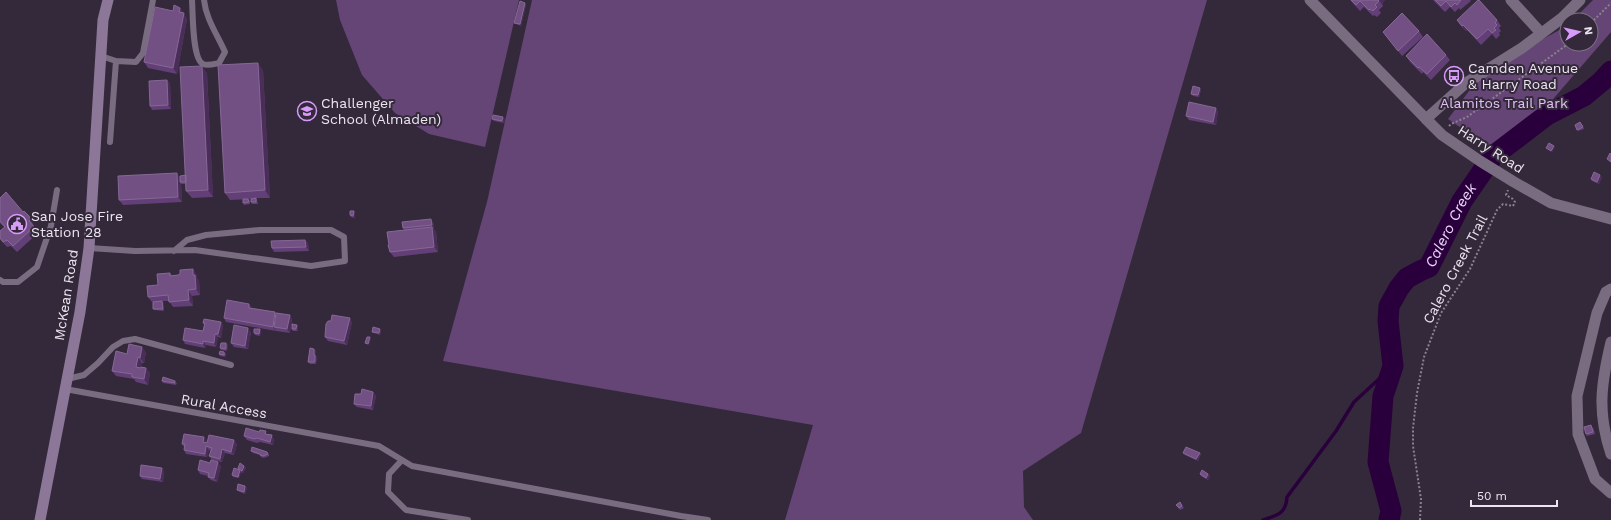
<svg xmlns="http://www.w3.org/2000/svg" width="1611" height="520" viewBox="0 0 1611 520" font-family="'Work Sans',sans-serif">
<rect width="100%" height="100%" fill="#34293a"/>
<path fill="#644575" d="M336 0H519L485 147 429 134 395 113 362 75 340 20Z
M532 0H1207L1081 433 1023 471 1024 507 1033 520H785L813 425 443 361 487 202Z
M1593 0H1611V32L1503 157 1448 119 1484 71 1567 26V44H1591V20H1573Z"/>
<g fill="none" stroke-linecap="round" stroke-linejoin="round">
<path stroke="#29003b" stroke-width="3.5" d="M1263 520C1277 515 1286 514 1287 497L1336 431 1354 402 1393 366"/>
<path stroke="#29003b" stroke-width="21" id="s1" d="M1389 520 1391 511 1378 462 1383 396 1393 366 1388 321 1389 306 1399 288 1407 278 1420 271 1429 267 1462 201 1493 156 1547 115 1584 96 1602 81 1611 71"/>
<path stroke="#8a818f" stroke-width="2" stroke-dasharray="2 2" stroke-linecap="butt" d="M1591 23 1611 3
M1449 126 1451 124 1467 117 1568 44
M1420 520 1421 499 1413 446V428L1417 393 1424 357 1441 313 1470 269 1497 210 1503 204 1513 206 1515 202 1513 199 1506 195 1508 190"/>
<path stroke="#796c81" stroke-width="6" d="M192 0C193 13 192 59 203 64 208 66 214 64 219 63L225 52C217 34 206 19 204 0
M101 56 116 61 136 62 143 53 153 0
M110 142 116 61
M89 248 135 251 195 250 311 266 345 261 344 237 331 230H260L206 235 187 240 174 251
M0 280 3 282H18L37 267 51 226 57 190
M67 379 84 375 98 363 113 347 123 341 135 339 231 365
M65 389 379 446 412 466 681 516 708 520
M402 460 389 474 388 492 406 510 468 520"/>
<path stroke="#796c81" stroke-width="11" d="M1511 0 1541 33
M1426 119 1442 135 1480 161 1514 182 1551 203 1611 219
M1611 289 1606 292 1597 313 1577 396 1578 434 1595 479 1611 493
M1611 342C1601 384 1597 412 1611 454"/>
<path stroke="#796c81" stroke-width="11" d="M1310 0 1426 119 1466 83 1522 48 1562 18 1580 0"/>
<path stroke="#8c7798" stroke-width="11" d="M40 520 80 312 89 248 103 20 108 0"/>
</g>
<path fill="#633f77" d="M1350 0H1385L1382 4 1383 6 1379 10 1381 13 1377 17 1374 15 1373 16 1364 7 1360 11Z
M1433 0H1470L1471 1 1460 10 1459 8 1455 12 1450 7 1445 12Z
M525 3 526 5 521 26 516 24 514 23Z
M180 8 187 19 177 74 148 68 144 62 173 11Z
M1457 20H1497L1501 26 1499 28 1501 31 1499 33 1500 35 1496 39 1492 34 1481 45 1467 30 1466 31 1461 26Z
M1419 31 1423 37 1402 56 1383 32Z
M1446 55 1450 60 1431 80 1423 72 1422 74 1410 62 1406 56Z
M263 70 270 198H256L257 200 258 204H252L251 202V199L230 200 225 193Z
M207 73 213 197 192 198 186 191V184H181L182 202 123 205 119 200 180 177 186 175Z
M167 80 170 84 171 109 152 110 150 106Z
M1201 90 1199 97 1193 96 1191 94Z
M1218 111 1216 125 1189 120 1186 116Z
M492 119H505L504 123 494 121Z
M1582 124 1584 129 1578 131 1577 130Z
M1602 177 1599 184 1592 181 1591 179Z
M0 198 23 212 32 222 34 226H33L38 233 17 252 11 246 7 247 0 239V231L4 227 0 223Z
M248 199 250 201V204L244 205 243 203Z
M354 211 355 213V218L351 217 350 215Z
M434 223V229L436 232 438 252 394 257 390 252 389 245 404 230 403 228Z
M305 240 308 243 309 251 274 252 272 248Z
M170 273 172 276 197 275V278L199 281 200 295 192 296 193 306 173 307 169 301H162L164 303V311L154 310 153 309V302H152L148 297Z
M249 304 252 308 275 312 276 313 292 319 290 333 276 331V330V331L226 322 224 318Z
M331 321 352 322 347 345 328 341 325 337Z
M221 322 223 326 221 338 218 337 216 347 206 345 205 348 185 344 183 340 203 331 204 325 203 323Z
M298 326V331H293L292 329Z
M260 329 261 331 260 336 255 335 254 333Z
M381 331 380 335 374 333 372 332Z
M251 332 248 349 234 347 231 343Z
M226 343 228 345 227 351 221 350 220 348Z
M314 349 316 351 315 355 317 357 316 364H310L308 362Z
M146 352 144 363H142L140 368H146L150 373 148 385 136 382 134 379 116 376 112 371 127 354Z
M224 352 226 354 225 357 220 356 219 354Z
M162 381 177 383 176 385 163 383Z
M373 392 376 396 373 410 357 407 354 404 361 394Z
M1593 427 1595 434 1587 436 1586 434Z
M268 434 274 439 273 445 260 442 257 443 247 440 244 436Z
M207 441 206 443 237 444 234 455 225 453 222 462 212 460 209 456 211 451 209 450 207 457 186 454 184 450V447L182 444Z
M251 451 269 454V456L264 458 261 457 260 455 253 453Z
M1183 453H1200L1201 454 1198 461 1185 455Z
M221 466 217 482 211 480 208 477V476L200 474 198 470Z
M244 466 246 468 243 473 241 472 239 478 233 477 232 475 238 469V468Z
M162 468 164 472 163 482 142 479 140 476Z
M1200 474H1208L1210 476 1208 480 1201 476Z
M245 486 247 488 245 494 238 491 237 490Z
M1180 502 1184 508 1180 510 1176 505Z"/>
<path fill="#4a2e59" d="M1378 0H1385L1382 4Z
M525 3 526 5 521 26 520 24Z
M180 8 187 19 177 74 173 68Z
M1463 25 1467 30 1466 31 1462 26Z
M258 63 263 70 270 198 265 190Z
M202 66 207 73 213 197 208 190Z
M167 80 170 84 171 109 168 105Z
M1200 88 1201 90 1199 97 1198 95Z
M1216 108 1218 111 1216 125 1213 122Z
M503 117 505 119 504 123 502 121Z
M1554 146 1555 147 1552 153 1551 151Z
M177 173 181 179 180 182 181 184 182 202 178 197Z
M1600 175 1602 177 1599 184 1597 182Z
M354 211 355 213V218L353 216Z
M431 219 434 223V229L432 225Z
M432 227 436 232 438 252 434 247Z
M305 240 308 243 309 251 306 247Z
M193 269 197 275V278L199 281 200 295 196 289 193 275Z
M188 290 192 296 193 306 189 300Z
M162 301 164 303V311L163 309Z
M249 304 252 308 251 312 249 308Z
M275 312 278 316 274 327 276 330V331L273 327Z
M290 315 292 319 290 333 287 329Z
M350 318 352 322 347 345 344 341Z
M221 322 223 326 221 338 218 334Z
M297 325 298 326V331L296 329Z
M248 328 251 332 248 349 245 346Z
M260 329 261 331 260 336 259 334Z
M380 329 381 331 380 335 379 333Z
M215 334 218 337 216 347 214 343Z
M370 337 371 339 369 346 368 344Z
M203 341 206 345 205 348 203 344Z
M226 343 228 345 227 351 226 349Z
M142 347 146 352 144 363 140 358Z
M314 349 316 351 315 357 314 355Z
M315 355 317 357 316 364 315 362Z
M138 357 142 363 139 373 136 367Z
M146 368 150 373 148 385 144 379Z
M373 392 376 396 373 410 371 406Z
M272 435 274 439 273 445 270 442Z
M204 437 207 441 206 446 203 442Z
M234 440 237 444 234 455 231 452Z
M206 446 209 450 207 457 205 454Z
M222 449 225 453 222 462 220 459Z
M1200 453 1201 454 1198 461 1196 459Z
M218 462 221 466 217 482 214 478Z
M244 466 246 468 243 473 242 471Z
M162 468 164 472 163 482 160 479Z
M240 470 241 472 239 478 238 477Z
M1208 474 1210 476 1208 480 1206 478Z
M245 486 247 488 245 494 244 492Z"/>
<path fill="#725084" stroke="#856895" d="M1351 0H1378L1379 1 1375 5 1377 7 1373 11 1370 9 1369 10 1360 1 1356 5Z
M1435 0H1461L1457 5 1455 3 1451 7 1446 1 1441 6Z
M1478 0H1479L1497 20 1495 23 1497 25 1494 28 1496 30 1492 33 1488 29 1477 39 1463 25 1462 26 1457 20Z
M520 1 525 3 520 24 514 23Z
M174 5 180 8 179 12 184 13 173 68 144 62 155 7 173 11Z
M1402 13 1419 31 1398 51 1383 32Z
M1427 34 1446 55 1427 74 1419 67 1418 68 1406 56Z
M258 63 265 190 225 193 218 65Z
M202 66 208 190 186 191 180 67Z
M167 80 168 105 150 106 149 81Z
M1193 86 1200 88 1198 95 1191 94Z
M1189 102 1216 108 1213 122 1186 116Z
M493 115 503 117 502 121 492 119Z
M1580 122 1583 127 1577 130 1575 125Z
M1549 143 1554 146 1551 151 1546 148Z
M1610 153 1611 154V162L1607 159Z
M1594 172 1600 175 1597 182 1591 179Z
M177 173 178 197 119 200 118 176Z
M186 175V182H180V176Z
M6 192 23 212 24 211 29 216 30 220 29 221 34 227 13 246 7 240 3 242 0 238V231L5 227 0 221V198Z
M256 198V202H251V199Z
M243 199H248L249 202 243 203Z
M350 211H354L353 216 350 215Z
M431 219 432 225 403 228 402 222Z
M432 227 434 247 390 252 388 245H389L387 232Z
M305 240 306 247 272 248 271 241Z
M193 269V275H195L196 289 188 290 189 300 169 302 168 295 148 297 147 286 158 285 157 274 170 273V276L178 275 180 274V270Z
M227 300 249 304V308L275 312 273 327 224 318Z
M162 301 163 309H153V302Z
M276 313 290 315 287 329 274 327Z
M332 315 350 318 344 341 325 337 326 324 328 321H331Z
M204 319 221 322 218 334H215L214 343 203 341V344L183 340 185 328 203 331 205 323H203Z
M292 324 297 325 296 329H292Z
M234 325 248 328 245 346 231 343Z
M373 327 380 329 379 333 372 332Z
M254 329H260L259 334 254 333Z
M367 337H370L368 344 365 343Z
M221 343H226V349L220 348Z
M129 344 142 347 140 358 138 357 136 367 141 368V367L146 368 144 379 132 377V374L112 371 116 351 127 354Z
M310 348 314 349V355H315V362H308Z
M220 351 224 352V355L219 354Z
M163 377 175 381V383L162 381Z
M362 389 373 392 371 406 354 404 355 394H361Z
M1591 425 1593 432 1586 434 1584 427Z
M246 428 259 432 260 430 266 431 265 434 272 435 270 442 257 438 254 439 244 436Z
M184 434 204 437 203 442 207 443 209 435 234 440 231 452 222 449 220 459 209 456 212 448 206 446 205 454 184 450 185 444H182Z
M252 447 267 452 268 454 263 456 260 455V454L251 451Z
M1186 447 1200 453 1196 459 1183 453Z
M200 460 210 463 211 460 218 462 214 478 208 477 209 473 198 470Z
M240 463 244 466 242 471 238 468Z
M141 465 162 468 160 479 140 476Z
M234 468 240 470 238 477 232 475Z
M1202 470 1208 474 1206 478 1200 474Z
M238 484 245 486 244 492 237 490Z
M1180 502 1182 506 1179 508 1176 505Z"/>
<defs>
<symbol id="bus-ring" viewBox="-11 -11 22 22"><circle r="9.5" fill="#34293a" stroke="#d79bf9" stroke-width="1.5"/><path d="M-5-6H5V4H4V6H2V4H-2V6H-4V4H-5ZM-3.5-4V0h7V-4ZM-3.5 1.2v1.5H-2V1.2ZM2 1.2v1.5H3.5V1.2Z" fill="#d79bf9"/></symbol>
<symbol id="school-ring" viewBox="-11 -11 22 22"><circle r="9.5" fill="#34293a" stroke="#d79bf9" stroke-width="1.5"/><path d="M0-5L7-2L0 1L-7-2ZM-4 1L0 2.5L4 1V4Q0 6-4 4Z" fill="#d79bf9"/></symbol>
<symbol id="civic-ring" viewBox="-11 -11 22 22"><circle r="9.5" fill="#34293a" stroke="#d79bf9" stroke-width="1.5"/><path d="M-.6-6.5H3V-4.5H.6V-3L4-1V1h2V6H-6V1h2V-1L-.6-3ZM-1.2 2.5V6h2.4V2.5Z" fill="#d79bf9"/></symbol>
</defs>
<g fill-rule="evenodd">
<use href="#bus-ring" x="1443" y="65" width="22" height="22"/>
<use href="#school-ring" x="296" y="100" width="22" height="22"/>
<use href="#civic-ring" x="6" y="213" width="22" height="22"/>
</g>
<g text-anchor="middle" stroke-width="4" stroke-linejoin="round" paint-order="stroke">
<g font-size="14" fill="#ece5f0" stroke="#34293a" text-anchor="start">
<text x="1468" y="73">Camden Avenue<tspan x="1468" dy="16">&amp; Harry Road</tspan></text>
<text x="321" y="108">Challenger<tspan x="321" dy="16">School (Almaden)</tspan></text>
<text x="31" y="221">San Jose Fire<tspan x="31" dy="16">Station 28</tspan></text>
</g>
<g font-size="14" fill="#e2c0f6" stroke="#34293a">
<text x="1504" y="108">Alamitos Trail Park</text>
</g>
<g font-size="14" fill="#ece5f0" stroke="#34293a">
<text transform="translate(1491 149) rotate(33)" y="5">Harry Road</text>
<text transform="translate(1455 269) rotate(-62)" y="5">Calero Creek Trail</text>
<text transform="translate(66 295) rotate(-81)" y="5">McKean Road</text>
<text transform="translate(224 406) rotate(10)" y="5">Rural Access</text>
</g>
<g font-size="15" font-style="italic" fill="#ecd6fa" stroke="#34293a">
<text dy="5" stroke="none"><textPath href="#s1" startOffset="323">Calero Creek</textPath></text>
</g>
</g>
<g transform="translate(1579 32) rotate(82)"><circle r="19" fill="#34293a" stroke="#7e7483"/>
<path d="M0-3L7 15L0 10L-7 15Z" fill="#d79bf9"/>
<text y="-6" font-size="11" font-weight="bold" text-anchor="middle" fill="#ece5f0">N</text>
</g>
<path d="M1471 500v6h86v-6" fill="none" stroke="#ece5f0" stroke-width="2"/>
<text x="1477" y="500" font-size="12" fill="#ece5f0" stroke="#34293a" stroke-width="3" paint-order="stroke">50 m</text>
</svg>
